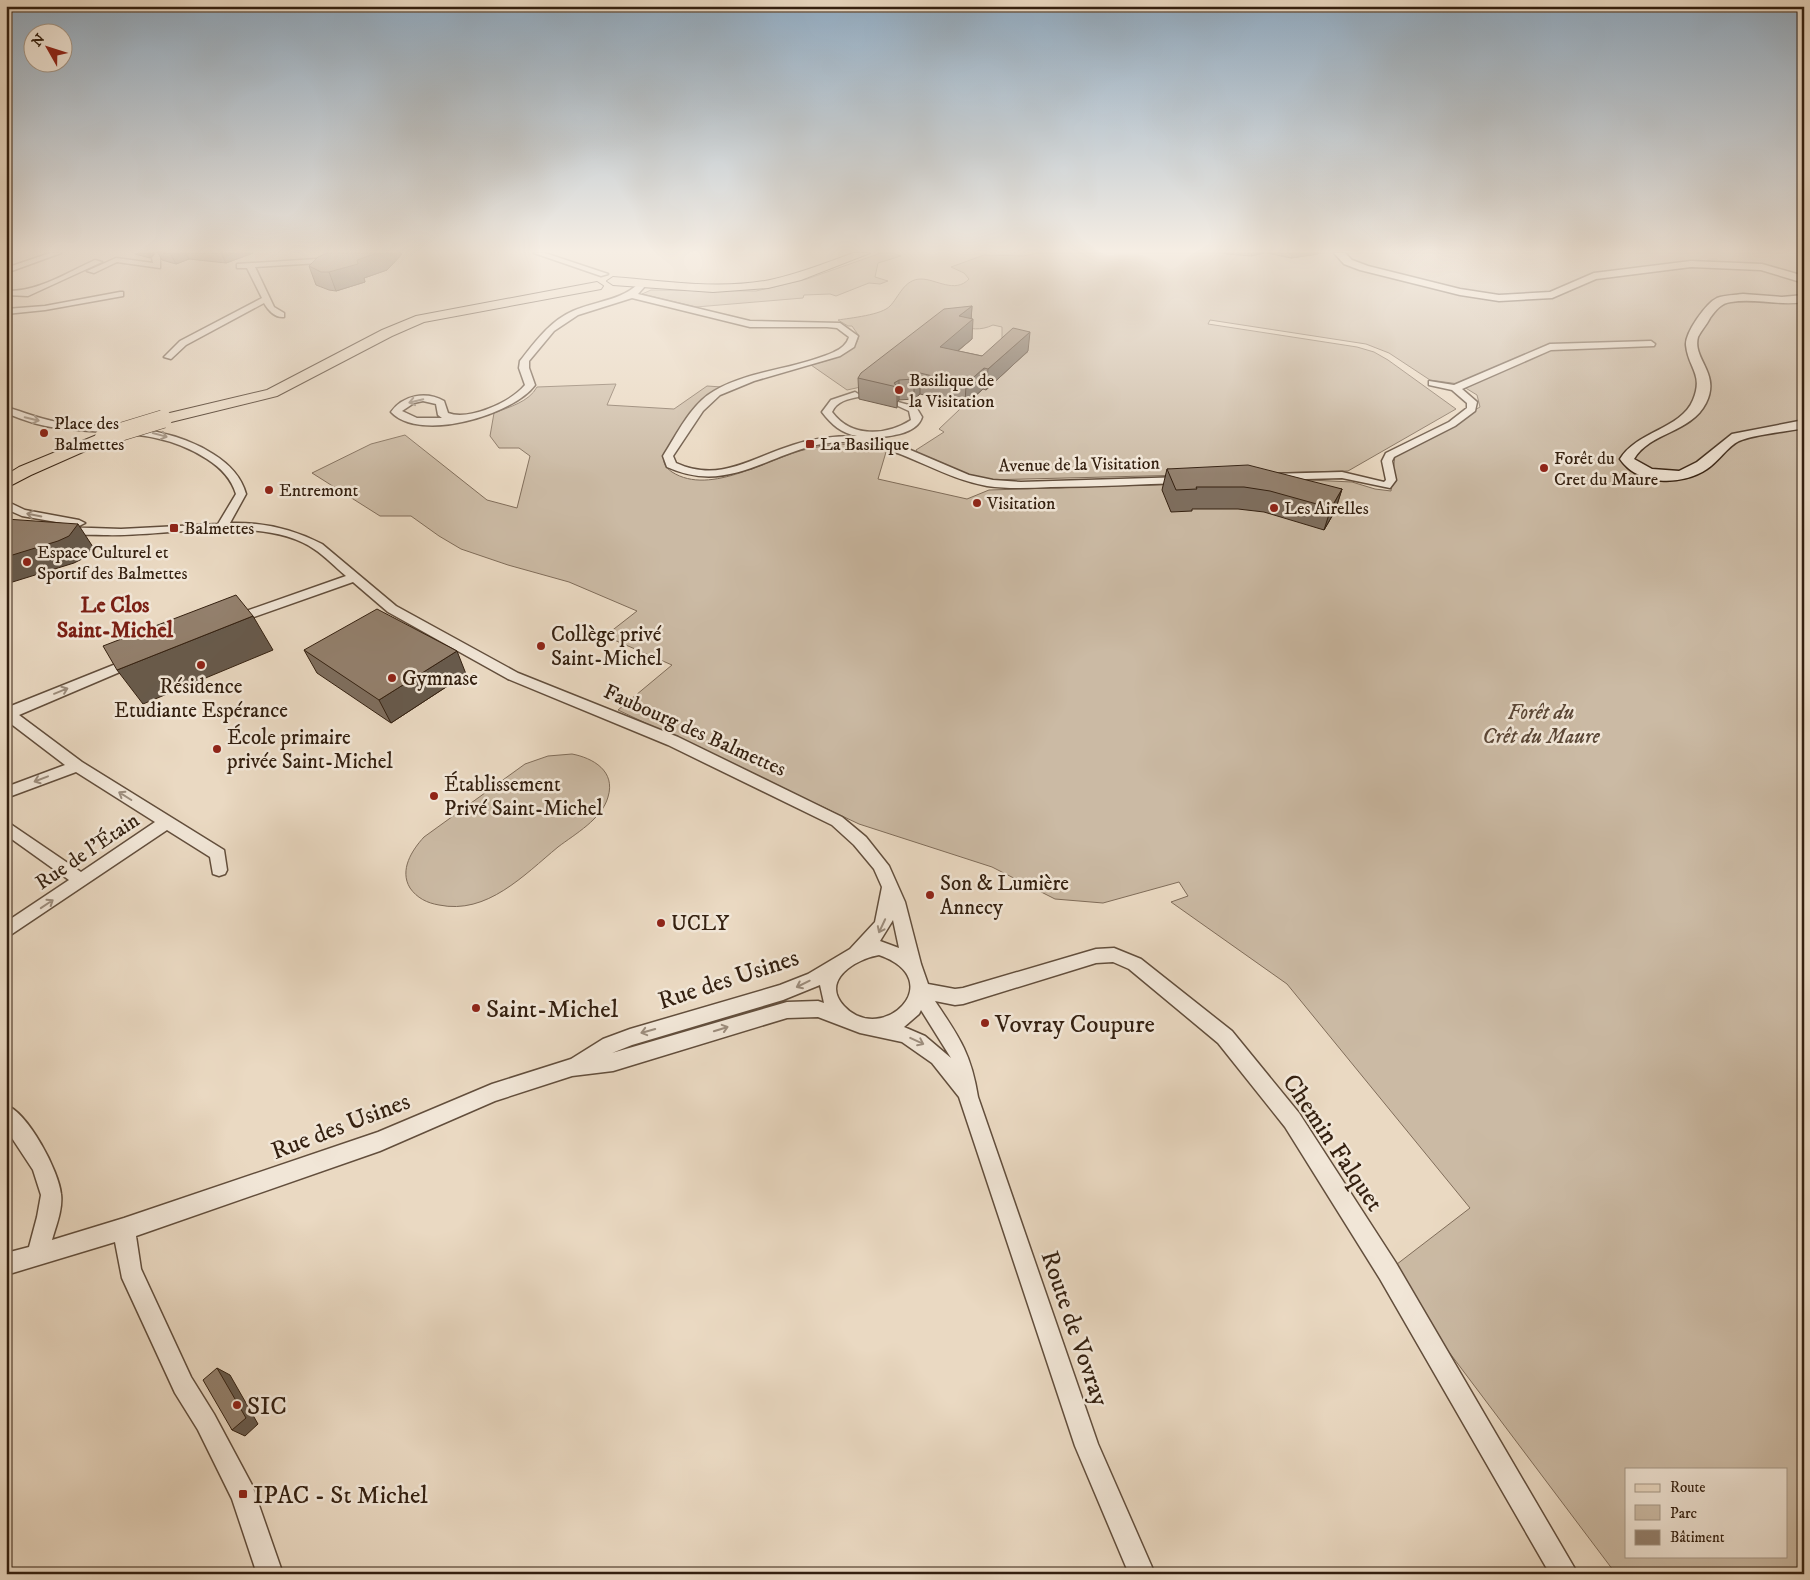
<svg xmlns="http://www.w3.org/2000/svg" width="1810" height="1580" viewBox="0 0 1810 1580" font-family="'IM FELL DW Pica',serif">
<rect width="100%" height="100%" fill="#ead9c2"/>
<filter id="stains"><feTurbulence type="fractalNoise" baseFrequency=".004" numOctaves="4"/><feColorMatrix values="0 0 0 0 .2 0 0 0 0 .09 0 0 0 0 .02 0 0 0 .5 -.17"/></filter>
<radialGradient id="worn" r=".72"><stop offset=".6" stop-color="#630" stop-opacity="0"/><stop offset="1" stop-color="#630" stop-opacity=".3"/></radialGradient>
<path fill="#cbbaa4" stroke="#806d5a" fill-rule="evenodd" d="M881 253H893L901 256 878 263 875 277 888 281 880 284 869 283 836 296 830 294 804 295 803 298 696 307 642 294 651 290 756 291 807 279Z
M1038 253H1804V1574H1616L1388 1271 1470 1208 1287 984 1171 902 1188 896 1179 882 1103 903 1055 899 992 867 859 824 618 710 672 665 605 636 637 611 569 582 508 565 461 549 439 536 411 516H380L312 473 371 444 405 435 487 500 517 508 530 456 519 448H499L490 436 494 413C509 407 529 402 537 387L616 384 607 405 674 409 707 386 722 387 723 389 665 453C662 463 665 467 672 472 711 497 769 457 808 449 835 443 860 442 886 452L878 479 967 499 989 490 1310 480 1352 482 1375 489 1391 491 1395 455 1480 407 1477 395 1459 384 1430 380 1389 353 1366 344 1210 320 1208 324 1357 347 1374 352 1388 360 1456 409 1348 471 986 480 971 477 919 455 916 450 944 432 939 429 979 391 1028 352 1002 345V327L993 325C980 331 971 329 958 326L870 385 847 390 811 365C827 360 855 356 859 336L852 326H848L838 320C850 318 882 315 890 306 899 297 904 279 921 279 936 279 955 294 969 279L964 273 951 267 984 255 1023 256ZM1626 1469H1786V1556H1626Z
M572 754C593 758 616 771 608 797 602 819 575 834 558 847 524 875 487 915 439 905 427 903 417 898 410 888 399 870 412 850 424 837L525 764 548 756Z"/>
<g fill="none" stroke-linecap="round" stroke-linejoin="round">
<defs>
<path id="street" d="M50 253H61L6 273V268Z
M156 253H164L160 258V268L117 262 94 273 87 271 116 258 153 263 152 258Z
M534 253H545L608 274 601 276Z
M332 258H335V262L255 267 274 307 284 313V317C275 318 268 310 264 303L186 345 171 359 164 357 180 341 262 298 247 268H237V264Z
M95 260 102 262 28 296 6 295V291C38 292 66 273 95 260Z
M639 283 646 285 638 294 750 321 840 323 858 336 854 347 840 356 754 381 720 395 703 411 673 456 676 463C720 483 751 458 793 445 814 438 835 436 857 436 841 433 832 425 822 412L831 400 855 392 860 395 858 397C848 399 837 401 832 412 851 438 886 436 911 420L909 411 898 406V402L916 407 922 417C917 435 885 437 870 438L901 446 969 475 993 480 1021 482 1184 477 1189 480 1184 483C1140 484 1095 487 1051 487 1030 488 1008 489 987 486 936 477 895 441 842 442 777 443 735 498 667 467L663 456C677 434 691 404 714 391 750 370 797 369 834 352 841 349 847 344 849 337L837 328 827 327H750L632 298 578 315 554 331 529 361V368L535 385C513 415 420 443 391 412 403 395 426 391 444 401L448 413C469 421 511 402 525 385L519 368 520 361C535 342 550 321 573 311 595 301 621 301 639 283ZM423 401 436 404 438 415 442 418H417L402 411 414 403Z
M120 292H123V296L45 310 6 314V309L45 306Z
M1651 341 1655 344 1654 346 1551 350 1462 389 1477 402 1475 411 1455 426 1394 457 1392 461 1396 480 1390 488 1342 478 1269 480 1264 477 1269 474 1342 472 1384 482 1386 480 1382 461 1386 453 1449 422 1467 408V403L1452 390 1429 385V381L1454 385 1550 344Z
M6 407C24 412 39 419 58 422 112 429 165 423 213 454 229 464 241 476 246 494L230 523C262 522 293 529 322 544L396 606 518 673 678 737 842 817 866 837 889 866 905 902 921 964 928 984 955 989 963 988 1096 949 1114 948 1141 959 1232 1031 1299 1113 1396 1263 1578 1574H1550L1380 1279 1285 1127 1218 1043 1129 969 1113 962 1096 963 963 1004 955 1005 935 1001C959 1037 971 1053 978 1097L1098 1444 1155 1574H1129L1075 1446 959 1097 932 1063 902 1042 860 1033 818 1017 787 1018 613 1071 572 1076 495 1101 380 1151 136 1236 141 1269 191 1377 214 1414 252 1485 283 1574H257L232 1499 198 1430 175 1393 122 1278 115 1242 6 1275V1253L29 1247 37 1217 41 1195 33 1170 6 1129V1105C28 1113 59 1171 61 1194 63 1209 56 1226 52 1240L124 1218 378 1132 492 1084 571 1059 603 1039 630 1029 780 985 808 974 850 949 875 922 882 887 874 869 854 845 832 825 668 745 508 679 388 612 353 582 237 623H229L227 620 229 617 346 576C335 567 325 556 314 549 263 514 164 537 104 535 89 534 72 536 58 532V528L62 527 121 529 218 524 236 494C231 478 221 468 207 459 159 428 112 435 58 428 40 426 23 420 6 413ZM893 920 899 948 880 941ZM879 955C951 980 882 1047 844 1006 820 980 856 959 879 955ZM820 985 824 1003 818 1001 787 1002 612 1053 632 1045 783 1000ZM921 1010 951 1058 925 1036 904 1027 919 1014Z
M6 501 25 510 79 520 85 523 79 526 22 516 6 509Z
M136 656 143 660 141 663 19 715 82 762 224 850 227 870 225 874 219 876 213 874 210 857 167 830 6 938V922L69 880 6 835V821L81 872 155 822 76 772 6 798V787L65 765 6 720V712L11 706Z"/>
<path id="secondary" d="M1334 253H1345L1352 260 1368 266 1460 289 1499 295 1550 292 1594 273 1691 261 1762 264 1804 276V283L1761 270 1691 267 1596 279 1552 298 1499 301 1460 295 1360 270 1344 264Z
M1743 294 1782 297 1804 295V302C1779 306 1755 298 1731 302 1721 303 1716 310 1710 318 1707 324 1701 331 1698 337 1692 359 1721 373 1706 403 1691 433 1650 432 1634 459L1652 469 1679 471 1697 462 1732 434 1804 420V428C1785 432 1756 434 1739 441 1727 447 1719 461 1707 469 1682 486 1638 486 1620 459 1637 431 1681 429 1693 400 1704 374 1688 368 1686 345 1685 333 1706 303 1717 298 1725 295 1735 295 1743 294Z"/>
<path id="primary" d="M853 253H870L801 280 768 288 713 292 613 285 607 281 613 277C664 281 719 290 770 280 798 274 826 263 853 253Z
M597 282 603 286 601 289 424 322 392 336 277 396 163 424 155 419 157 416 267 390 382 330 416 316Z
M104 432 110 434 112 437 110 440 31 475 6 488V475L19 467Z"/>
</defs>
<use href="#street" stroke="#624e3c" stroke-width="3"/>
<use href="#secondary" stroke="#342010" stroke-width="3"/>
<use href="#primary" stroke="#342010" stroke-width="2"/>
<use href="#street" fill="#f1e6d7" fill-rule="evenodd"/>
<use href="#secondary" fill="#f1e6d7" fill-rule="evenodd"/>
<use href="#primary" fill="#ead9c2" fill-rule="evenodd"/>
<defs>
<path id="primary-bridge" d="M104 437 163 419"/>
</defs>
<use href="#primary-bridge" stroke="#342010" stroke-width="19" stroke-linecap="butt"/>
<use href="#primary-bridge" stroke="#ead9c2" stroke-width="18"/>
</g>
<path fill="#7e6e5e" stroke="#342010" d="M135 253H155L150 258 135 254Z
M158 253H253L226 263 189 259 176 264 162 260Z
M327 253H401L402 254 387 270 364 278 365 282 336 291 329 290 316 285 309 266Z
M1224 253H1264L1251 256 1227 254Z
M1267 253H1319L1318 254 1291 258Z
M972 306 971 319 972 339 958 351 982 356 1028 351 986 390 983 389 965 405 920 394 914 399 899 400 897 402V408L859 399 858 378Z
M1167 469 1342 489 1335 511 1324 530 1264 512 1238 509H1192V511L1171 512 1162 490Z
M304 650 466 674 391 723 317 673Z"/>
<path fill="#675a4c" stroke="#342010" d="M148 253H155L150 258Z
M170 253H186L189 259 176 264Z
M221 253H253L226 263Z
M377 253H401L402 254 387 270 364 278 365 282 336 291 329 272 357 260Z
M1252 253H1264L1251 256Z
M1293 253H1319L1318 254 1291 258Z
M972 306 971 321 973 319 972 339 939 366 940 347 959 316Z
M1030 332 1028 351 986 390 988 369Z
M984 368 983 389 965 405 966 384Z
M920 373V394L914 399V379Z
M899 380V400L897 402V387L894 383Z
M1342 489 1335 511 1324 530 1331 508Z
M78 524 93 547 84 558 74 563 6 584V557Z
M253 616 273 650 143 704 117 670Z
M457 651 466 674 391 723 379 700Z
M217 1368 230 1375 258 1424 245 1436 232 1430Z"/>
<path fill="#93806d" stroke="#342010" d="M327 253H377L357 260 358 264 329 272H321L309 266 318 257Z
M972 306 959 316 973 319 940 347 982 356 1013 328 1030 332 988 369 984 368 966 384 920 373 914 379 899 380 894 383 897 387 858 378 861 373 944 309Z
M1248 465 1342 489 1331 508 1270 491 1244 487H1196L1197 489 1176 490 1167 469Z
M6 519 78 524 69 536 58 541 6 557Z
M236 595 253 616 117 670 103 646Z
M377 609 457 651 379 700 304 650Z
M217 1368 246 1418 232 1430 203 1380Z"/>
<defs><path id="oneway-shaft" d="M-6 0H5M1.5-3L5.5 0L1.5 3" fill="none" stroke-width="1.6" stroke-linecap="round" stroke-linejoin="round" transform="scale(1.25)"/></defs>
<g stroke="#9c8d7d">
<use href="#oneway-shaft" transform="translate(416 401) rotate(166)"/>
<use href="#oneway-shaft" transform="translate(32 419) rotate(13)"/>
<use href="#oneway-shaft" transform="translate(160 435) rotate(15)"/>
<use href="#oneway-shaft" transform="translate(34 515) rotate(-169)"/>
<use href="#oneway-shaft" transform="translate(61 691) rotate(-22)"/>
<use href="#oneway-shaft" transform="translate(41 779) rotate(159)"/>
<use href="#oneway-shaft" transform="translate(125 796) rotate(-148)"/>
<use href="#oneway-shaft" transform="translate(47 904) rotate(-34)"/>
<use href="#oneway-shaft" transform="translate(882 926) rotate(115)"/>
<use href="#oneway-shaft" transform="translate(803 984) rotate(154)"/>
<use href="#oneway-shaft" transform="translate(721 1029) rotate(-17)"/>
<use href="#oneway-shaft" transform="translate(648 1031) rotate(164)"/>
<use href="#oneway-shaft" transform="translate(917 1041) rotate(25)"/>
</g>
<linearGradient id="sky" x2="0" y2="1"><stop stop-color="#90aac0"/><stop offset="0.53" stop-color="#f6eee4"/><stop offset="1" stop-color="#f6eee4" stop-opacity="0"/></linearGradient>
<rect width="1810" height="474" fill="url(#sky)"/>
<g fill="#8f2418" stroke="#f1e6d7" stroke-width="2">
<circle cx="899" cy="390" r="5"/>
<circle cx="44" cy="433" r="5"/>
<rect x="805" y="439" width="10" height="10" rx="2.5"/>
<circle cx="1544" cy="468" r="5"/>
<circle cx="269" cy="490" r="5"/>
<circle cx="977" cy="503" r="5"/>
<circle cx="1274" cy="508" r="5"/>
<rect x="169" y="523" width="10" height="10" rx="2.5"/>
<circle cx="27" cy="562" r="5"/>
<circle cx="541" cy="646" r="5"/>
<circle cx="201" cy="665" r="5"/>
<circle cx="392" cy="678" r="5"/>
<circle cx="217" cy="749" r="5"/>
<circle cx="434" cy="796" r="5"/>
<circle cx="930" cy="895" r="5"/>
<circle cx="661" cy="923" r="5"/>
<circle cx="476" cy="1008" r="5"/>
<circle cx="985" cy="1023" r="5"/>
<circle cx="237" cy="1405" r="5"/>
<rect x="238" y="1489" width="10" height="10" rx="2.5"/>
</g>
<g text-anchor="middle" stroke-width="5" stroke-linejoin="round" paint-order="stroke">
<g font-size="18" fill="#342010" stroke="#f1e6d7" text-anchor="start">
<text x="909" y="386">Basilique de<tspan x="909" dy="21">la Visitation</tspan></text>
<text x="54" y="429">Place des<tspan x="54" dy="21">Balmettes</tspan></text>
<text x="820" y="450">La Basilique</text>
<text x="1554" y="464">Forêt du<tspan x="1554" dy="21">Cret du Maure</tspan></text>
<text x="279" y="496">Entremont</text>
<text x="987" y="509">Visitation</text>
<text x="1284" y="514">Les Airelles</text>
<text x="184" y="534">Balmettes</text>
<text x="37" y="558">Espace Culturel et<tspan x="37" dy="21">Sportif des Balmettes</tspan></text>
</g>
<g font-size="18" fill="#342010" stroke="#f1e6d7">
<text transform="translate(1079 464) rotate(-1)" y="6">Avenue de la Visitation</text>
</g>
<g font-size="21" fill="#342010" stroke="#f1e6d7" text-anchor="start">
<text x="551" y="641">Collège privé<tspan x="551" dy="24">Saint-Michel</tspan></text>
<text x="402" y="685">Gymnase</text>
<text x="201" y="693" text-anchor="middle">Résidence<tspan x="201" dy="24">Etudiante Espérance</tspan></text>
<text x="227" y="744">École primaire<tspan x="227" dy="24">privée Saint-Michel</tspan></text>
<text x="444" y="791">Établissement<tspan x="444" dy="24">Privé Saint-Michel</tspan></text>
<text x="940" y="890">Son &amp; Lumière<tspan x="940" dy="24">Annecy</tspan></text>
<text x="671" y="930">UCLY</text>
</g>
<g font-size="21" font-style="italic" fill="#5a4635" stroke="#f1e6d7">
<text x="1541" y="719">Forêt du<tspan x="1541" dy="24">Crêt du Maure</tspan></text>
</g>
<g font-size="21" fill="#342010" stroke="#f1e6d7">
<text transform="translate(695 730) rotate(24)" y="7">Faubourg des Balmettes</text>
<text transform="translate(87 851) rotate(-34)" y="7">Rue de l'Étain</text>
</g>
<g font-size="22" font-weight="bold" fill="#7a1f14" stroke="#f1e6d7">
<text x="115" y="612">Le Clos<tspan x="115" dy="25">Saint-Michel</tspan></text>
</g>
<g font-size="25" fill="#342010" stroke="#f1e6d7">
<text transform="translate(728 978) rotate(-18)" y="9">Rue des Usines</text>
<text transform="translate(340 1125) rotate(-21)" y="9">Rue des Usines</text>
<text transform="translate(1334 1142) rotate(56)" y="9">Chemin Falquet</text>
<text transform="translate(1076 1328) rotate(71)" y="9">Route de Vovray</text>
</g>
<g font-size="25" fill="#342010" stroke="#f1e6d7" text-anchor="start">
<text x="486" y="1017">Saint-Michel</text>
<text x="995" y="1032">Vovray Coupure</text>
<text x="247" y="1414">SIC</text>
<text x="253" y="1503">IPAC - St Michel</text>
</g>
</g>
<rect width="1810" height="1580" fill="none" stroke="#ead9c2" stroke-width="25"/>
<rect x="8" y="8" width="1795" height="1565" fill="none" stroke="#342010" stroke-width="2.5"/>
<rect x="12" y="12" width="1785" height="1555" fill="none" stroke="#342010"/>
<rect x="1625" y="1468" width="162" height="90" fill="#f1e6d7" stroke="#a59787"/>
<rect x="1635" y="1484" width="25" height="8" fill="#ead9c2" stroke="#a59787"/>
<text x="1670" y="1492" font-size="15" fill="#342010">Route</text>
<rect x="1635" y="1505" width="25" height="15" fill="#cbbaa4" stroke="#a59787"/>
<text x="1670" y="1518" font-size="15" fill="#342010">Parc</text>
<rect x="1635" y="1530" width="25" height="15" fill="#93806d" stroke="#a59787"/>
<text x="1670" y="1542" font-size="15" fill="#342010">Bâtiment</text>
<g transform="translate(48 48) rotate(309)"><circle r="24" fill="#f1e6d7" stroke="#a59787"/>
<path d="M0-4L9 19L0 12L-9 19Z" fill="#8f2418"/>
<text y="-8" font-size="14" font-weight="bold" text-anchor="middle" fill="#342010">N</text>
</g>
<rect width="100%" height="100%" filter="url(#stains)"/>
<rect width="100%" height="100%" fill="url(#worn)"/>
</svg>
